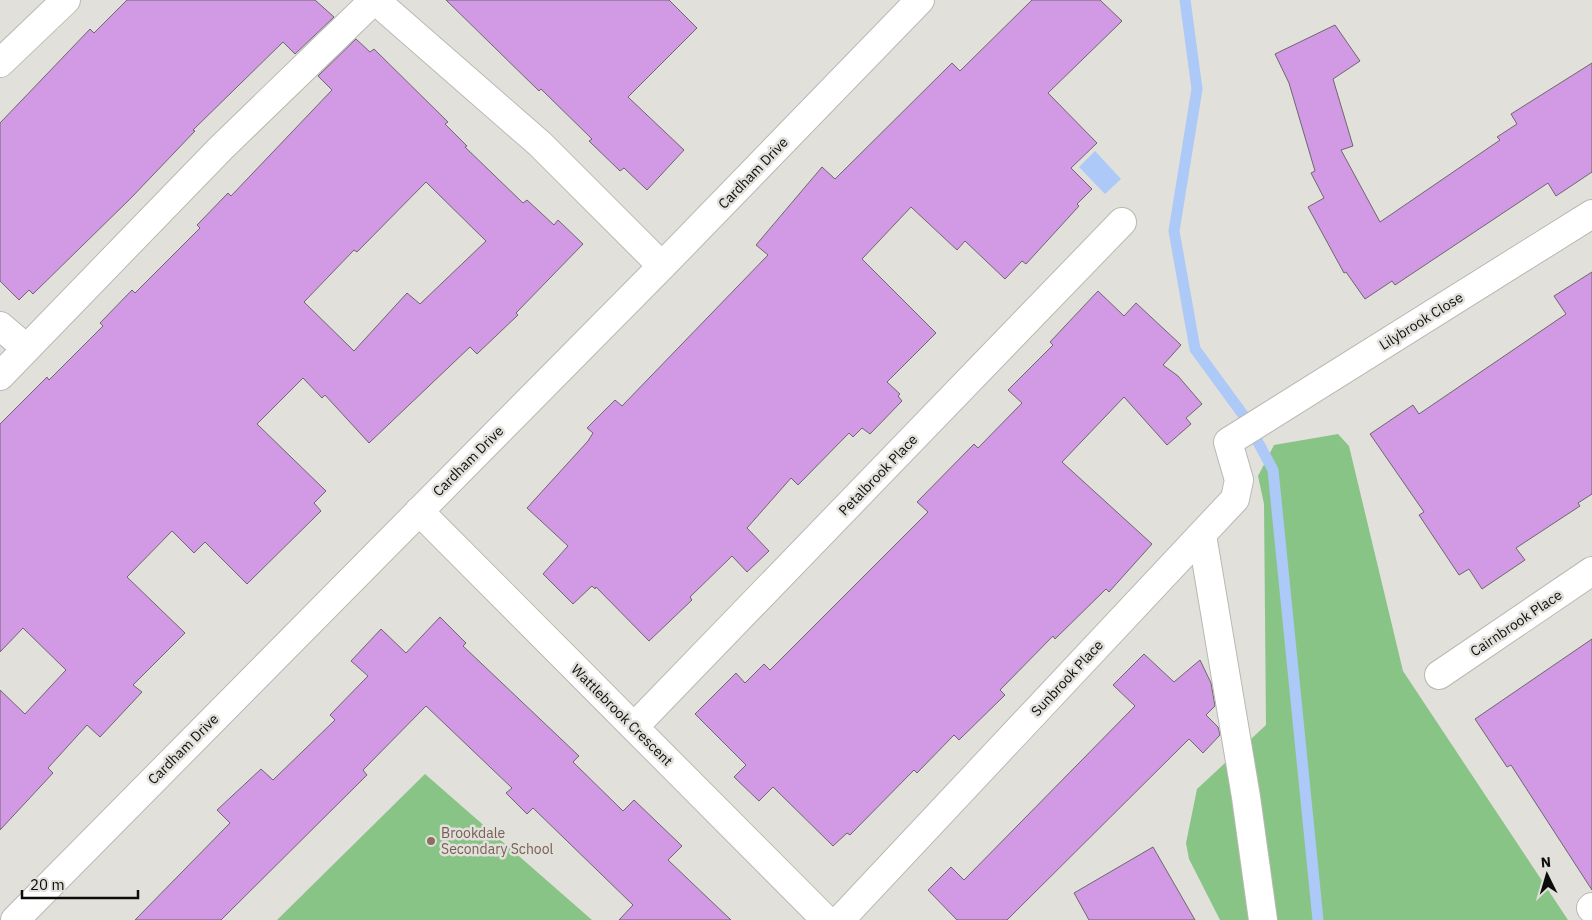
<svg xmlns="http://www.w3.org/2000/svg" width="1592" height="920" viewBox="0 0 1592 920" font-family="'IBM Plex Sans',sans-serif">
<rect width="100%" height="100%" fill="#e2e0db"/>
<path fill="#89c487" d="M1338 434 1349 446 1403 671 1568 920H1220L1189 859 1186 843 1197 789 1266 725 1264 504 1258 476 1274 445Z
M425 774 592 920H277Z"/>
<path fill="#adc9f8" d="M1095 151 1121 179 1105 194 1079 167Z"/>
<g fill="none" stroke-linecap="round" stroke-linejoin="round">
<path stroke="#adc9f8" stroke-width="11" d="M1185 0 1197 89 1174 231 1195 349 1244 416 1273 470 1318 920"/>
</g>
<path fill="#d299e4" stroke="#6c686d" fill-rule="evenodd" d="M127 0H315L334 17 295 54 283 42 193 130 195 131 131 198 33 294 29 290 19 300 0 281V123L90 29 94 33Z
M446 0H669L697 28 628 97 684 150 647 190 624 168 620 171 589 141 592 139 541 89 539 91Z
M1032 0H1100L1122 21 1048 93 1097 143 1071 168 1092 189 1077 204 1079 206 1026 264 1022 261 1005 279 965 241 957 250 911 207 862 259 936 333 887 382 900 394 898 396 902 401 870 434 862 428 853 437 849 433 798 485 791 478 747 528 769 551 747 572 732 556 690 597 692 600 649 641 596 587 595 589 592 586 573 604 543 574 568 546 527 508 588 441 593 433 587 428 615 400 622 406 768 255 756 245 822 167 835 179 952 63 960 71Z
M1335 25 1360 61 1333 79 1353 146 1341 150 1380 222 1500 140 1497 137 1517 124 1511 114 1592 63V172L1556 196 1548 183 1395 285 1392 281 1365 299 1346 272 1344 273 1308 207 1324 198 1311 173 1315 171 1289 83 1275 54Z
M356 39 370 52 374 49 448 122 445 124 467 146 465 147 523 203 527 200 554 225 558 220 583 244 516 313 518 315 477 354 470 347 369 443 325 395 322 398 303 378 257 424 326 491 314 503 321 511 247 584 205 542 194 553 172 531 127 577 185 633 133 685 142 692 100 737 87 725 48 768 53 773 0 830V690L25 714 66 670 23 628 0 652V424L47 377 49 380 103 326 100 323 132 290 135 293 200 228 197 225 228 193 231 196 332 90 318 76ZM426 182 486 241 420 304 407 293 354 351 304 302 354 250 357 252Z
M1592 272V494L1578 503 1580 506 1516 548 1525 560 1482 589 1469 569 1459 575 1419 515 1424 512 1370 434 1413 405 1419 414 1566 314 1554 296Z
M1098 291 1124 316 1136 303 1181 345 1163 365 1178 376 1202 404 1186 418 1191 424 1167 445 1124 397 1062 462 1152 544 1109 592 1106 589 1055 639 1053 636 1000 690 1005 695 959 740 954 735 917 773 914 770 850 835 847 833 833 846 773 787 759 801 734 777 746 765 695 714 736 673 745 683 764 664 770 670 928 512 917 502 974 444 978 448 1022 403 1008 390 1053 345 1050 342Z
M440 617 466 643 463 646 579 756 573 762 623 811 634 800 682 846 668 860 731 920H619L633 905 533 808 527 814 506 793 512 788 426 706 363 770 367 775 221 920H135L230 823 217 810 261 769 273 780 335 720 330 715 368 676 351 661 381 629 406 653Z
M1592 639V890L1511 765 1507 767 1475 719Z
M1144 654 1174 682 1200 660 1211 683 1215 706 1206 715 1218 727 1220 735 1203 753 1189 739 1007 920H957L928 890 951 867 964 880 1135 706 1113 685Z
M1153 847 1195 920H1089L1074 893Z"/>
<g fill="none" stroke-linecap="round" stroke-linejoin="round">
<defs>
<path id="minor" d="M375 0 540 144 662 266
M0 63 66 0
M0 326 26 348
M0 376 221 148 374 0
M419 511 826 920
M1202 535 1246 797 1263 920
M1439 675 1592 571
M634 727 1122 222
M1591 908 1592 907
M15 920 662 266 920 0
M840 920 1235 499 1239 480 1228 442 1592 214"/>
</defs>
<use href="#minor" stroke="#bab8b3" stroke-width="30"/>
<use href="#minor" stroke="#fff" stroke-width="28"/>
</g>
<circle fill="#8d6e63" stroke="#e2e0db" stroke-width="2" cx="431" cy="841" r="5"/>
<g text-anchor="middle" stroke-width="5" stroke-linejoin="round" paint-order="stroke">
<g font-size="14" fill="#0c0c0a" stroke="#e2e0db">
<text transform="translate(753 173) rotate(-46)" y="5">Cardham Drive</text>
<text transform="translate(1421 321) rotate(-32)" y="5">Lilybrook Close</text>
<text transform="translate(468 461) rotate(-45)" y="5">Cardham Drive</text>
<text transform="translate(878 475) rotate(-46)" y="5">Petalbrook Place</text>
<text transform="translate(1516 623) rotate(-34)" y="5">Cairnbrook Place</text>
<text transform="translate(1067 678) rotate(-47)" y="5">Sunbrook Place</text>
<text transform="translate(622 715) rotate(45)" y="5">Wattlebrook Crescent</text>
<text transform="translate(183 749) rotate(-45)" y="5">Cardham Drive</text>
</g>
<g font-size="14" fill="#785e54" stroke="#e2e0db" text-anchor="start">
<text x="441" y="838">Brookdale<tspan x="441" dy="16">Secondary School</tspan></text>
</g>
</g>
<g transform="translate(1547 875) rotate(355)" stroke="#e2e0db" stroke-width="4" paint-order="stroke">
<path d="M0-4L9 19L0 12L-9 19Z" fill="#0c0c0a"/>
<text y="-8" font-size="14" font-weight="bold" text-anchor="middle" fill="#0c0c0a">N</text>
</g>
<path d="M22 890v8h116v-8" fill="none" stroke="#0c0c0a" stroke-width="2.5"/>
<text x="30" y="890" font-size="15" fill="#0c0c0a" stroke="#e2e0db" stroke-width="4" paint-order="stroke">20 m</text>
</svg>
